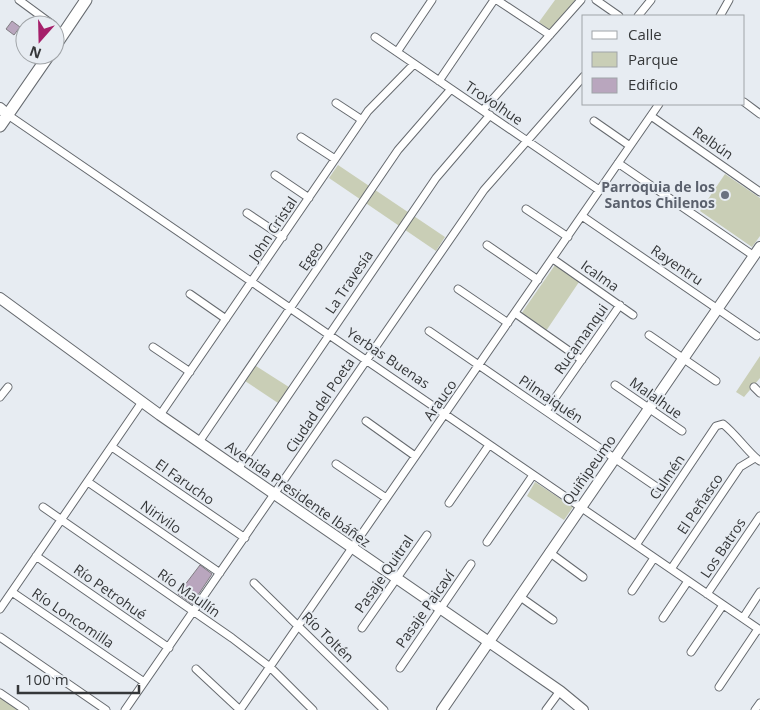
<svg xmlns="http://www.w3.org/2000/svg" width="760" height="710" viewBox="0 0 760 710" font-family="'Open Sans',sans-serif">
<rect width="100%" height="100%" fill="#e7ecf2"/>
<path fill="#c9ceb6" d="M555 0H577L549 30 539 22Z
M338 165 445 237 436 251 329 178Z
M725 174 760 198V236L752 247 700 211Z
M555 265 579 282 546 331 521 314Z
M760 356V378L744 397 736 392Z
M253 364 292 389 281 405 242 379Z
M535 482 573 507 564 520 527 496Z
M0 696 21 710H0Z"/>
<path fill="#b9a6be" stroke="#817d82" d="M12 21 20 27 14 35 6 29Z
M200 565 212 574 192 604 178 594Z"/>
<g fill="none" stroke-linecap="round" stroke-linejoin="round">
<defs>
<path id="street" d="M19 0 53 25
M497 0 550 35
M596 0 619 16
M638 16 651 0
M720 16 729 0
M375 37 599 190
M397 52 432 0
M439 81 494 0
M744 102 760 114
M336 103 362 120
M483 110 581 0
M8 115 760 630
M651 116 760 192
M594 121 630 146
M301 137 335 159
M618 163 754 256
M275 175 309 198
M526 209 568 237
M247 213 283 237
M582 216 757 336
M487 245 538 280
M553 259 633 315
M458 289 508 323
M190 294 226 319
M515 313 582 360
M429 331 658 488
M649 335 716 381
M153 347 190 372
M615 385 682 431
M754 387 760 393
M0 397 8 387
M546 411 620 305
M160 415 368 111 414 64
M366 421 415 456
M199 442 398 150 451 89
M112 447 245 538
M336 464 386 498
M238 469 436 178 490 115
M88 482 220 573
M449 503 489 445
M43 507 232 638 270 667 313 710
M487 542 533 475
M636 545 716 426 723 424C736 434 751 456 760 461
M549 552 583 577
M36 556 169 648
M671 569 740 467 755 458
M254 583 384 710
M632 591 654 558
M12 592 144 682
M707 594 760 516
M519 596 553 620
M0 609 142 402
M663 618 688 581
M743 618 760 592
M362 628 427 535
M0 637 106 710
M691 652 723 605
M400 668 471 564
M196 669 240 710
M719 687 758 629
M0 693 25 710
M125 710 484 190 584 76
M240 710 659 104
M546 710 560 691
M755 710 760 703"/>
<path id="secondary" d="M0 108 8 115
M0 298 160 415 560 691 583 710
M442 710 760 247"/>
<path id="primary" d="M55 46 86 0
M0 126 49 55"/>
</defs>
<use href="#street" stroke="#666a6f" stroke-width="9"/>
<use href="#secondary" stroke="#666a6f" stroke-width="12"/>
<use href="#primary" stroke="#666a6f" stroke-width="13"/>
<use href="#street" stroke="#fff" stroke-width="7"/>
<use href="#secondary" stroke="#fff" stroke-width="10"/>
<use href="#primary" stroke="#fff" stroke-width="11"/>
</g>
<circle fill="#6b7280" stroke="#e7ecf2" stroke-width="2" cx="725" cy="195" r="5"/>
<g text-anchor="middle" stroke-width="4" stroke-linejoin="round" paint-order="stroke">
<g font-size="14" fill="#353739" stroke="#e7ecf2">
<text transform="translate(494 103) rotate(34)" y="5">Trovolhue</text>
<text transform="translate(713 143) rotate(35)" y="5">Relbún</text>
<text transform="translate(273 229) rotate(-56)" y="5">John Cristal</text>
<text transform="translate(311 256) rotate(-56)" y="5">Egeo</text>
<text transform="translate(677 265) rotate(34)" y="5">Rayentru</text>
<text transform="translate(600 276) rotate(35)" y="5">Icalma</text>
<text transform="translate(349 282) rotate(-56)" y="5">La Travesía</text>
<text transform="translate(581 339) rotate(-55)" y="5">Rucamanqui</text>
<text transform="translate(388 358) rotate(34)" y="5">Yerbas Buenas</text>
<text transform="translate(656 398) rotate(35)" y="5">Malalhue</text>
<text transform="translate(551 399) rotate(34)" y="5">Pilmaiquén</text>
<text transform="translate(440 400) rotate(-55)" y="5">Arauco</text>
<text transform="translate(320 405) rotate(-56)" y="5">Ciudad del Poeta</text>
<text transform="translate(589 470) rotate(-55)" y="5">Quiñipeumo</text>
<text transform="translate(667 477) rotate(-56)" y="5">Culmén</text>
<text transform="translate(185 482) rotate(35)" y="5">El Farucho</text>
<text transform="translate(298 494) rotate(35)" y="5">Avenida Presidente Ibáñez</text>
<text transform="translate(700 504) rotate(-56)" y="5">El Peñasco</text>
<text transform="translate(161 517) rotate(35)" y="5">Nirivilo</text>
<text transform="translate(723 548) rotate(-56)" y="5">Los Batros</text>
<text transform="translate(384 574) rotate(-55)" y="5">Pasaje Quitral</text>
<text transform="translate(110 592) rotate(35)" y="5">Río Petrohué</text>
<text transform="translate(189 593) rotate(35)" y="5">Río Maullín</text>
<text transform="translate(425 609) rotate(-55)" y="5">Pasaje Paicaví</text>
<text transform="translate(73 618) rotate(34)" y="5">Río Loncomilla</text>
<text transform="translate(328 637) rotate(44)" y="5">Río Toltén</text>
</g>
<g font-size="14" font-weight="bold" fill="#5b616d" stroke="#e7ecf2" text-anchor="end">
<text x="715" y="192">Parroquia de los<tspan x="715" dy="16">Santos Chilenos</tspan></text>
</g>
</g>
<rect x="582" y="15" width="162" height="90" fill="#e7ecf2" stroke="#a0a4a8"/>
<rect x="592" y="31" width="25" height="8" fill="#ffffff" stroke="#a0a4a8"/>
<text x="628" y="40" font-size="15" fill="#353739">Calle</text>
<rect x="592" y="52" width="25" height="15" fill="#c9ceb6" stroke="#a0a4a8"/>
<text x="628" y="65" font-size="15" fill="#353739">Parque</text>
<rect x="592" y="78" width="25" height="15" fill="#b9a6be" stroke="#a0a4a8"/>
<text x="628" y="90" font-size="15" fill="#353739">Edificio</text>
<g transform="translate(40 40) rotate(200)"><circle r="24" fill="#e7ecf2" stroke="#a0a4a8"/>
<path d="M0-4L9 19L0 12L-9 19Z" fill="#a51f6a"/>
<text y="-8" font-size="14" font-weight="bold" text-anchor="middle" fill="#353739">N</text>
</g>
<path d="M18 685v8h121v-8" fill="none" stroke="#353739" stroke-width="2.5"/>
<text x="25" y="685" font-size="15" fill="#353739" stroke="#e7ecf2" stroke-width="4" paint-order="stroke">100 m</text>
</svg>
